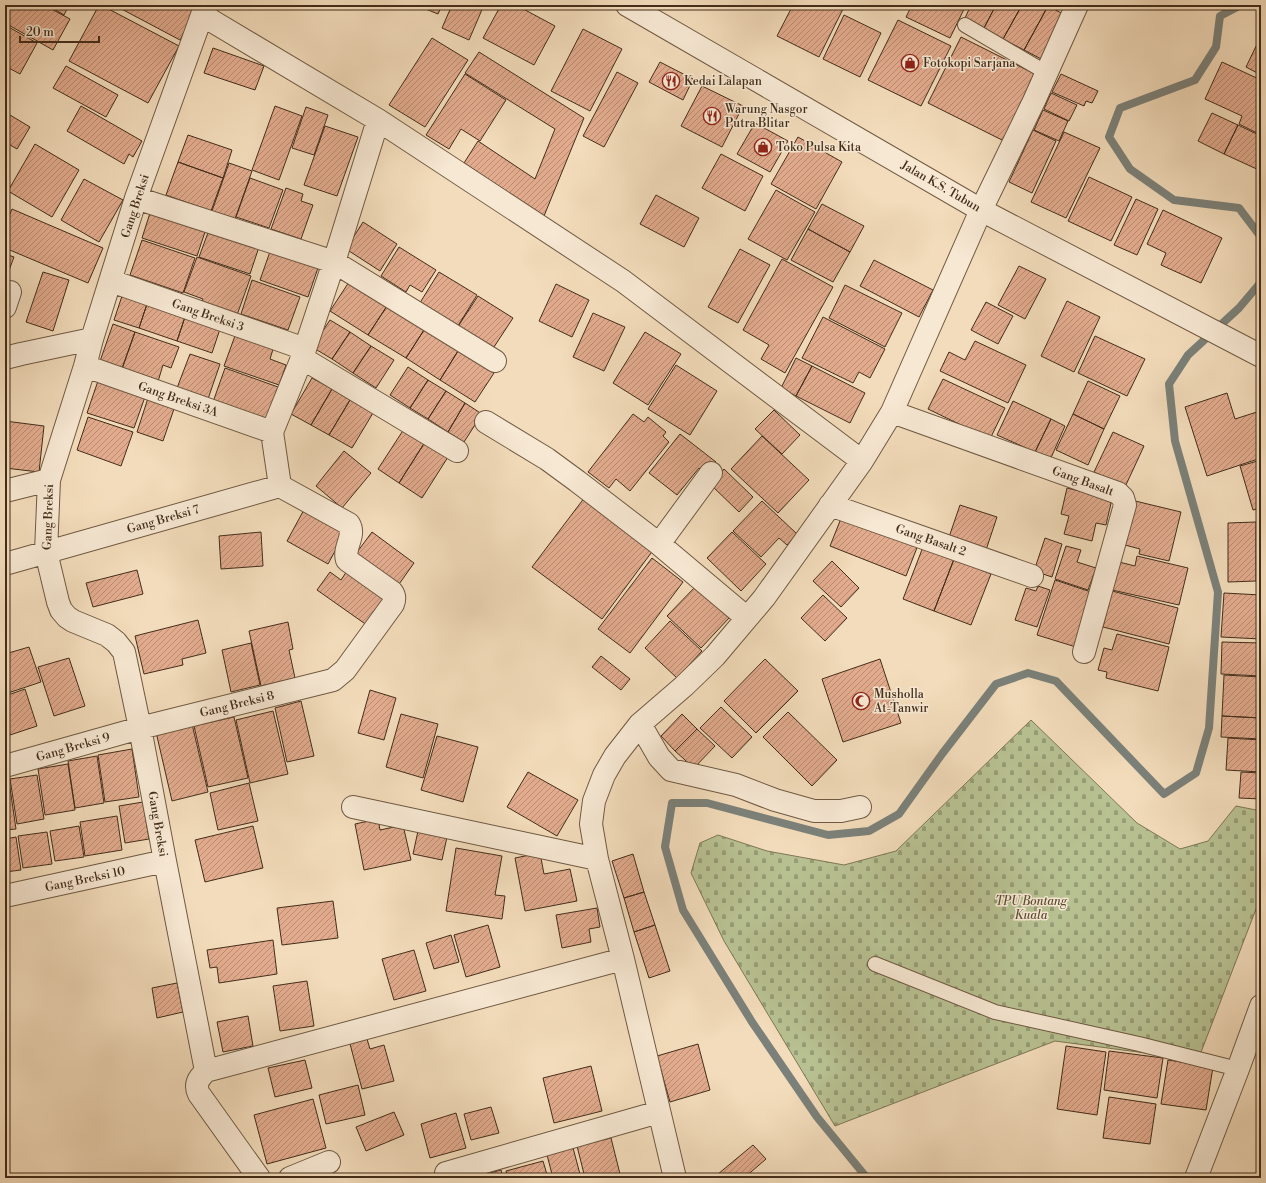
<svg xmlns="http://www.w3.org/2000/svg" width="1266" height="1183" viewBox="0 0 1266 1183" font-family="'Libre Bodoni',serif">
<defs>
<pattern id="cemetery-stones" width="16" height="16" patternUnits="userSpaceOnUse"><rect width="16" height="16" fill="#b8c192"/><path d="M2 7V4a2 2 0 0 1 4 0v3zM10 15v-3a2 2 0 0 1 4 0v3z" fill="#979d76"/></pattern>
<pattern id="building-hatch" width="6" height="6" patternUnits="userSpaceOnUse"><rect width="6" height="6" fill="#e2ab8e"/><path d="M-1 1l2-2M0 6l6-6M5 7l2-2" fill="none" stroke="#b98c73"/></pattern>
</defs>
<rect width="100%" height="100%" fill="#f3dcbb"/>
<filter id="stains"><feTurbulence type="fractalNoise" baseFrequency=".005" numOctaves="4"/><feColorMatrix values="0 0 0 0 .2 0 0 0 0 .09 0 0 0 0 .02 0 0 0 .5 -.17"/></filter>
<radialGradient id="worn" r=".72"><stop offset=".6" stop-color="#630" stop-opacity="0"/><stop offset="1" stop-color="#630" stop-opacity=".3"/></radialGradient>
<path fill="url(#cemetery-stones)" stroke="#7e7756" d="M1031 720 1137 823 1180 849 1208 841 1236 806 1261 811V896L1198 1060 1055 1041 835 1126 724 941 691 873 700 843 718 835 767 851 844 865 896 851Z"/>
<g fill="none" stroke-linecap="round" stroke-linejoin="round">
<path stroke="#7b817a" stroke-width="8" d="M1241 5 1220 16 1216 47 1195 80 1120 108 1109 137 1130 169 1174 200 1239 208 1261 237
M867 1178 817 1117 752 1022 683 910 665 847 672 803H707L828 835 869 831 899 814 942 754 996 684 1028 673 1056 681 1164 794 1196 773 1209 728 1218 592 1175 441 1169 384 1188 355 1239 308 1261 282"/>
</g>
<path fill="url(#building-hatch)" stroke="#432d1a" d="M5 5H44L70 19 53 50 5 23Z
M47 5H69L64 15Z
M99 5H101L179 46 148 103 69 61Z
M114 5H199L180 40Z
M416 5H442L438 14Z
M452 5H484L469 40 442 28Z
M501 5H516L555 26 534 65 483 38Z
M793 5H845L819 57 777 36Z
M912 5H966L950 38 906 17Z
M971 5H996L984 28 965 18Z
M996 5H1022L1003 39 984 28Z
M1022 5 1048 6 1024 50 1003 39Z
M1048 6 1069 17 1045 61 1024 50Z
M844 15 881 33 860 77 823 59Z
M898 20 951 46 921 106 868 80Z
M5 25 37 43 20 74 5 66Z
M583 29 622 49 590 111 551 91Z
M1261 36V75L1246 67Z
M961 37 1039 76 1006 142 928 103Z
M432 38 468 60 425 127 389 105Z
M213 48 264 66 255 90 204 73Z
M479 52 584 118 544 216 464 163 478 141 535 179 555 129 465 73Z
M660 62 693 79 683 100 649 82Z
M1222 62 1261 80V135L1239 124 1242 116 1205 99Z
M66 66 118 95 106 117 53 88Z
M617 72 638 83 604 147 583 136Z
M465 74 506 100 480 141 461 129 449 149 426 135Z
M1061 74 1098 91 1092 103 1086 101 1084 106 1052 92Z
M702 86 743 106 722 147 681 126Z
M1051 93 1077 105 1069 121 1044 109Z
M81 106 142 141 133 157 129 154 124 164 67 131Z
M275 106 302 116 279 180 252 170Z
M306 107 328 115 314 155 292 148Z
M1043 110 1068 121 1059 141 1034 130Z
M5 112 30 127 17 149 5 142Z
M1212 113 1238 125 1224 154 1198 141Z
M755 123 788 141 770 172 737 154Z
M1238 125 1261 136V171L1224 154Z
M325 126 358 137 337 196 304 185Z
M1033 130 1056 141 1032 193 1009 182Z
M1064 132 1100 148 1066 218 1031 202Z
M188 135 232 150 223 178 178 162Z
M798 137 842 162 816 209 771 184Z
M35 144 79 170 52 217 8 191Z
M721 154 763 176 745 211 702 188Z
M178 162 223 178 211 211 166 195Z
M229 163 252 171 235 219 212 211Z
M1089 177 1132 197 1111 241 1068 221Z
M250 178 283 190 269 228 236 217Z
M84 179 123 200 99 242 61 220Z
M286 188 303 194 301 201 313 205 301 239 271 229Z
M776 190 815 212 787 260 748 239Z
M656 195 699 218 684 247 640 224Z
M1136 199 1158 209 1137 255 1114 245Z
M822 204 864 226 850 252 808 229Z
M12 209 103 248 88 283 5 248V226Z
M151 210 206 229 197 256 142 238Z
M1163 210 1222 238 1201 283 1161 265 1166 253 1147 244Z
M363 222 397 244 380 271 346 249Z
M808 229 850 252 833 282 791 260Z
M209 230 259 247 250 274 199 257Z
M142 240 195 258 183 293 130 275Z
M272 246 320 262 308 297 260 280Z
M399 247 436 270 422 292 410 285 406 292 381 276Z
M740 249 770 265 738 323 708 307Z
M5 254 14 257 5 281Z
M197 257 251 276 237 315 201 303 203 299 184 292Z
M782 259 833 287 785 373 761 359 769 345 743 330Z
M874 260 933 290 919 317 860 286Z
M1019 266 1046 279 1025 319 998 305Z
M43 272 69 280 53 331 26 322Z
M439 272 477 295 456 329 418 306Z
M252 280 300 297 288 330 241 314Z
M349 282 387 306 368 335 330 311Z
M556 284 589 300 572 337 539 321Z
M845 285 902 313 885 347 829 318Z
M124 290 149 298 139 328 114 320Z
M478 296 513 318 492 350 457 328Z
M149 298 187 311 177 341 139 328Z
M1067 301 1100 317 1074 372 1041 356Z
M986 302 1013 316 998 344 971 330Z
M387 306 424 330 406 358 368 335Z
M187 311 222 323 212 353 177 341Z
M593 313 625 327 604 371 573 357Z
M823 317 885 349 870 378 859 372 853 383 802 358Z
M330 320 350 332 332 359 312 347Z
M113 324 135 332 121 371 99 364Z
M424 330 458 351 440 380 406 358Z
M135 332 179 347 171 368 163 365 156 388 120 375Z
M350 332 371 346 353 373 332 359Z
M645 332 681 354 648 405 613 383Z
M236 333 274 346 270 359 286 365 279 385 224 366Z
M1095 336 1145 359 1127 396 1078 373Z
M975 341 1026 365 1008 403 940 371 949 352 965 360Z
M371 346 394 360 376 388 353 373Z
M458 351 494 373 475 402 440 380Z
M190 354 220 364 208 399 177 388Z
M796 358 812 366 796 396 781 388Z
M676 365 717 391 690 435 648 409Z
M812 366 865 393 850 423 796 396Z
M408 367 428 380 410 408 390 395Z
M225 368 278 387 266 420 213 402Z
M99 378 146 394 134 428 87 413Z
M312 378 332 389 311 425 291 414Z
M943 379 1005 408 990 439 928 409Z
M428 380 446 391 428 419 410 408Z
M1088 381 1120 396 1104 429 1073 414Z
M332 389 350 400 329 435 311 425Z
M446 391 465 403 448 432 428 419Z
M1227 393 1235 419 1260 411 1261 414V458L1207 476 1185 407Z
M149 395 176 403 163 441 137 432Z
M350 400 373 413 352 448 329 435Z
M1013 401 1051 419 1035 452 997 435Z
M465 403 482 414 464 442 448 432Z
M774 410 800 435 782 454 755 429Z
M633 414 644 422 648 417 666 432 663 436 669 442 630 491 616 479 609 488 588 472Z
M1073 414 1104 429 1088 465 1056 450Z
M88 417 133 432 121 466 77 450Z
M1051 419 1065 426 1050 460 1035 452Z
M5 421 44 426 39 472 5 468Z
M404 429 425 442 399 483 378 469Z
M1113 432 1144 446 1125 487 1094 472Z
M680 434 716 462 707 474 699 468 677 495 649 473Z
M762 436 809 480 778 513 731 469Z
M425 442 448 457 422 498 399 483Z
M344 451 371 473 342 508 316 486Z
M1261 460V508L1253 510 1240 466Z
M724 469 753 497 739 512 710 484Z
M1067 488 1112 499 1106 525 1096 523 1092 541 1064 534 1069 516 1061 514Z
M588 493 657 545 602 619 532 567Z
M1131 500 1181 512 1169 561 1139 554 1140 549 1121 544Z
M762 501 797 534 787 545 779 538 761 557 733 531Z
M960 505 997 517 985 553 948 540Z
M306 506 347 529 328 564 287 541Z
M842 516 918 545 906 576 830 546Z
M1256 522V581L1228 582V523Z
M261 532 263 566 221 569 219 536Z
M372 532 414 563 397 587 355 555Z
M732 532 766 564 741 591 707 558Z
M1045 538 1062 544 1052 577 1034 571Z
M1066 546 1081 550 1077 562 1096 568 1088 590 1055 579Z
M923 547 954 559 934 611 903 599Z
M1137 556 1188 568 1179 605 1112 590 1119 562 1135 566Z
M652 558 683 582 630 653 598 629Z
M954 559 991 574 971 625 934 611Z
M832 561 859 588 841 607 813 581Z
M349 568 391 598 371 628 317 590 330 572 341 580Z
M137 570 143 594 93 607 86 583Z
M1055 580 1094 593 1076 647 1037 635Z
M696 586 729 618 701 648 667 616Z
M1038 586 1050 590 1037 627 1015 620 1026 588 1036 591Z
M1112 591 1178 608 1169 644 1103 627Z
M1224 593 1261 595V639L1221 637Z
M823 595 847 618 825 641 801 618Z
M198 620 206 653 182 659 183 665 144 674 135 636Z
M670 621 702 651 677 678 645 648Z
M288 622 293 649 289 650 295 678 261 686 249 631Z
M1117 634 1169 647 1158 691 1106 678 1107 672 1098 670 1104 648 1112 650Z
M1222 642 1261 643V676L1221 674Z
M251 643 260 685 231 692 222 650Z
M29 647 41 682 5 694V654Z
M601 656 630 679 621 690 592 667Z
M69 658 85 706 54 716 38 667Z
M765 659 798 691 756 733 724 701Z
M880 659 901 723 843 742 822 679Z
M1224 675 1261 677V718L1222 716Z
M25 689 37 726 10 735 5 720V696Z
M370 690 396 698 384 740 358 733Z
M301 701 314 756 287 762 275 708Z
M721 707 752 737 732 758 700 728Z
M273 711 288 774 250 783 236 720Z
M788 712 837 760 812 786 763 737Z
M401 714 438 724 423 778 386 767Z
M682 714 697 729 675 751 661 736Z
M1222 716 1261 718V739L1221 737Z
M234 717 248 778 208 787 194 726Z
M192 724 208 792 172 801 156 732Z
M697 729 715 746 694 768 675 751Z
M437 736 478 747 463 802 421 790Z
M1228 738 1261 740V772L1226 770Z
M132 749 139 797 105 802 98 755Z
M97 756 104 803 75 808 68 761Z
M68 764 75 810 45 815 38 769Z
M528 772 578 800 557 836 507 807Z
M1241 772 1261 773V799L1239 798Z
M37 775 44 819 17 824 10 779Z
M9 781 16 829 5 830V782Z
M249 783 258 821 218 830 210 793Z
M143 802 149 839 125 843 119 806Z
M117 816 122 850 85 856 80 822Z
M378 819 380 830 403 825 411 860 364 870 355 824Z
M79 826 84 857 55 861 50 831Z
M253 826 263 868 205 882 195 840Z
M418 831 447 837 442 860 413 854Z
M47 832 52 864 23 868 18 836Z
M16 837 21 870 5 872V839Z
M456 848 502 856 495 895 505 896 502 919 446 911Z
M540 853 544 874 570 869 577 901 525 911 515 858Z
M633 854 644 892 624 898 612 861Z
M644 892 655 925 634 932 624 898Z
M333 901 338 938 282 945 277 908Z
M597 908 600 927 589 929 591 942 562 948 556 915Z
M488 925 500 967 466 977 454 935Z
M655 925 670 971 649 978 634 932Z
M451 935 459 962 434 969 426 943Z
M273 940 277 974 219 983 217 967 210 968 207 950Z
M414 950 426 991 394 1000 382 959Z
M307 981 314 1026 280 1031 273 986Z
M177 983 183 1012 157 1018 152 988Z
M248 1016 253 1046 223 1052 217 1022Z
M367 1039 370 1049 384 1045 394 1081 362 1089 350 1044Z
M698 1044 710 1090 670 1102 657 1056Z
M1066 1046 1106 1052 1097 1115 1057 1109Z
M1109 1051 1163 1058 1157 1098 1104 1090Z
M305 1060 312 1088 275 1097 268 1068Z
M1168 1060 1213 1067 1206 1110 1161 1104Z
M591 1066 602 1111 554 1123 543 1078Z
M358 1085 365 1115 326 1124 319 1095Z
M1109 1097 1156 1104 1150 1144 1103 1138Z
M313 1099 326 1148 267 1164 254 1115Z
M491 1107 499 1133 471 1140 464 1114Z
M394 1112 404 1135 366 1151 356 1127Z
M456 1113 466 1148 430 1158 421 1124Z
M611 1138 621 1178H585L577 1146Z
M572 1144 581 1178H553L546 1151Z
M753 1145 766 1159 744 1178H721L718 1174Z
M543 1161 548 1178H508L506 1171Z
M501 1170 503 1178H471Z"/>
<g fill="none" stroke-linecap="round" stroke-linejoin="round">
<defs>
<path id="service" d="M965 25 1047 73
M875 964 995 1012 1139 1044 1238 1069"/>
<path id="minor" d="M202 15 378 120 623 281 862 461
M136 198 334 262 495 361
M111 281 305 349
M5 307 10 292
M5 358 21 354 92 339
M302 358 457 451
M85 366 272 432
M892 412 1118 493 1123 498 1125 505 1084 652
M486 422 547 459 577 481 659 544 747 618
M280 486 272 432 302 358 334 262 378 120
M5 491 49 480
M830 505 1032 576
M659 544 711 473
M5 564 280 486
M640 724 659 757 671 770 736 785 775 800 814 811H841L860 807
M5 766 140 728 333 680 345 670 393 604C395 599 395 596 392 592L347 560C343 547 356 536 349 524L280 486
M353 807 597 859
M5 896 165 861
M206 1071 165 861 140 728 124 652 116 642 107 635 73 621 67 617 61 610 58 602 46 552 49 480 85 366 92 339 136 198 202 15 207 5
M206 1071 623 959
M206 1071C199 1078 194 1084 199 1094L259 1178
M446 1173 659 1112
M290 1178 329 1162
M675 1178 623 959 597 859 591 824 594 801 604 775 615 756 640 724 684 686 715 656 764 598 862 461 892 412 981 210 1034 101 1077 5"/>
<path id="tertiary" d="M627 5 981 210 1261 356
M1196 1178 1238 1069 1261 1006"/>
</defs>
<use href="#service" stroke="#6f5942" stroke-width="16"/>
<use href="#minor" stroke="#6f5942" stroke-width="24"/>
<use href="#tertiary" stroke="#6f5942" stroke-width="24"/>
<use href="#service" stroke="#f7e8d3" stroke-width="14"/>
<use href="#minor" stroke="#f7e8d3" stroke-width="22"/>
<use href="#tertiary" stroke="#f7e8d3" stroke-width="22"/>
</g>
<defs>
<symbol id="shop-ring" viewBox="-11 -11 22 22"><circle r="9.5" fill="#f7e8d3" stroke="#8f2418" stroke-width="1.5"/><path d="M-5-2.5h2.3a2.7 3.5 0 0 1 5.4 0H5L5.5 6h-11ZM-1.5-2.5h3a1.5 2.3 0 0 0-3 0Z" fill="#8f2418"/></symbol>
<symbol id="restaurant-ring" viewBox="-11 -11 22 22"><circle r="9.5" fill="#f7e8d3" stroke="#8f2418" stroke-width="1.5"/><path d="M-5-6h1v4h1v-4h1v4h1v-4h1v5L-1.5 .5V6h-2V.5L-5-1ZM5-6V6H3V1.5H1.5Q1.5-4 5-6Z" fill="#8f2418"/></symbol>
<symbol id="mosque-ring" viewBox="-11 -11 22 22"><circle r="9.5" fill="#f7e8d3" stroke="#8f2418" stroke-width="1.5"/><path d="M3.5-4.9A6 6 0 1 0 3.5 4.9A5 5 0 1 1 3.5-4.9Z" fill="#8f2418"/></symbol>
</defs>
<g fill-rule="evenodd">
<use href="#shop-ring" x="900" y="53" width="20" height="20"/>
<use href="#restaurant-ring" x="661" y="71" width="20" height="20"/>
<use href="#restaurant-ring" x="702" y="106" width="20" height="20"/>
<use href="#shop-ring" x="753" y="137" width="20" height="20"/>
<use href="#mosque-ring" x="851" y="691" width="20" height="20"/>
</g>
<g text-anchor="middle" stroke-width="3" stroke-linejoin="round" paint-order="stroke">
<g font-size="12" fill="#432d1a" stroke="#f7e8d3" text-anchor="start">
<text x="923" y="67">Fotokopi Sarjana</text>
<text x="684" y="85">Kedai Lalapan</text>
<text x="725" y="113">Warung Nasgor<tspan x="725" dy="14">Putra Blitar</tspan></text>
<text x="776" y="151">Toko Pulsa Kita</text>
<text x="874" y="698">Musholla<tspan x="874" dy="14">At-Tanwir</tspan></text>
</g>
<g font-size="12" fill="#432d1a" stroke="#f7e8d3">
<text transform="translate(941 186) rotate(30)" y="4">Jalan K.S. Tubun</text>
<text transform="translate(135 206) rotate(-72)" y="4">Gang Breksi</text>
<text transform="translate(208 315) rotate(19)" y="4">Gang Breksi 3</text>
<text transform="translate(178 399) rotate(19)" y="4">Gang Breksi 3A</text>
<text transform="translate(1083 481) rotate(20)" y="4">Gang Basalt</text>
<text transform="translate(48 517) rotate(-88)" y="4">Gang Breksi</text>
<text transform="translate(163 519) rotate(-16)" y="4">Gang Breksi 7</text>
<text transform="translate(931 540) rotate(19)" y="4">Gang Basalt 2</text>
<text transform="translate(237 704) rotate(-14)" y="4">Gang Breksi 8</text>
<text transform="translate(73 747) rotate(-16)" y="4">Gang Breksi 9</text>
<text transform="translate(158 824) rotate(80)" y="4">Gang Breksi</text>
<text transform="translate(85 879) rotate(-12)" y="4">Gang Breksi 10</text>
</g>
<g font-size="12" font-style="italic" fill="#5a4b32" stroke="#f7e8d3">
<text x="1031" y="905">TPU Bontang<tspan x="1031" dy="14">Kuala</tspan></text>
</g>
</g>
<rect width="1266" height="1183" fill="none" stroke="#f3dcbb" stroke-width="20"/>
<rect x="6" y="6" width="1254" height="1171" fill="none" stroke="#432d1a" stroke-width="2"/>
<rect x="10" y="10" width="1246" height="1163" fill="none" stroke="#432d1a"/>
<path d="M20 36v6h79v-6" fill="none" stroke="#432d1a" stroke-width="2"/>
<text x="26" y="36" font-size="12" fill="#432d1a" stroke="#f7e8d3" stroke-width="3" paint-order="stroke">20 m</text>
<rect width="100%" height="100%" filter="url(#stains)"/>
<rect width="100%" height="100%" fill="url(#worn)"/>
</svg>
